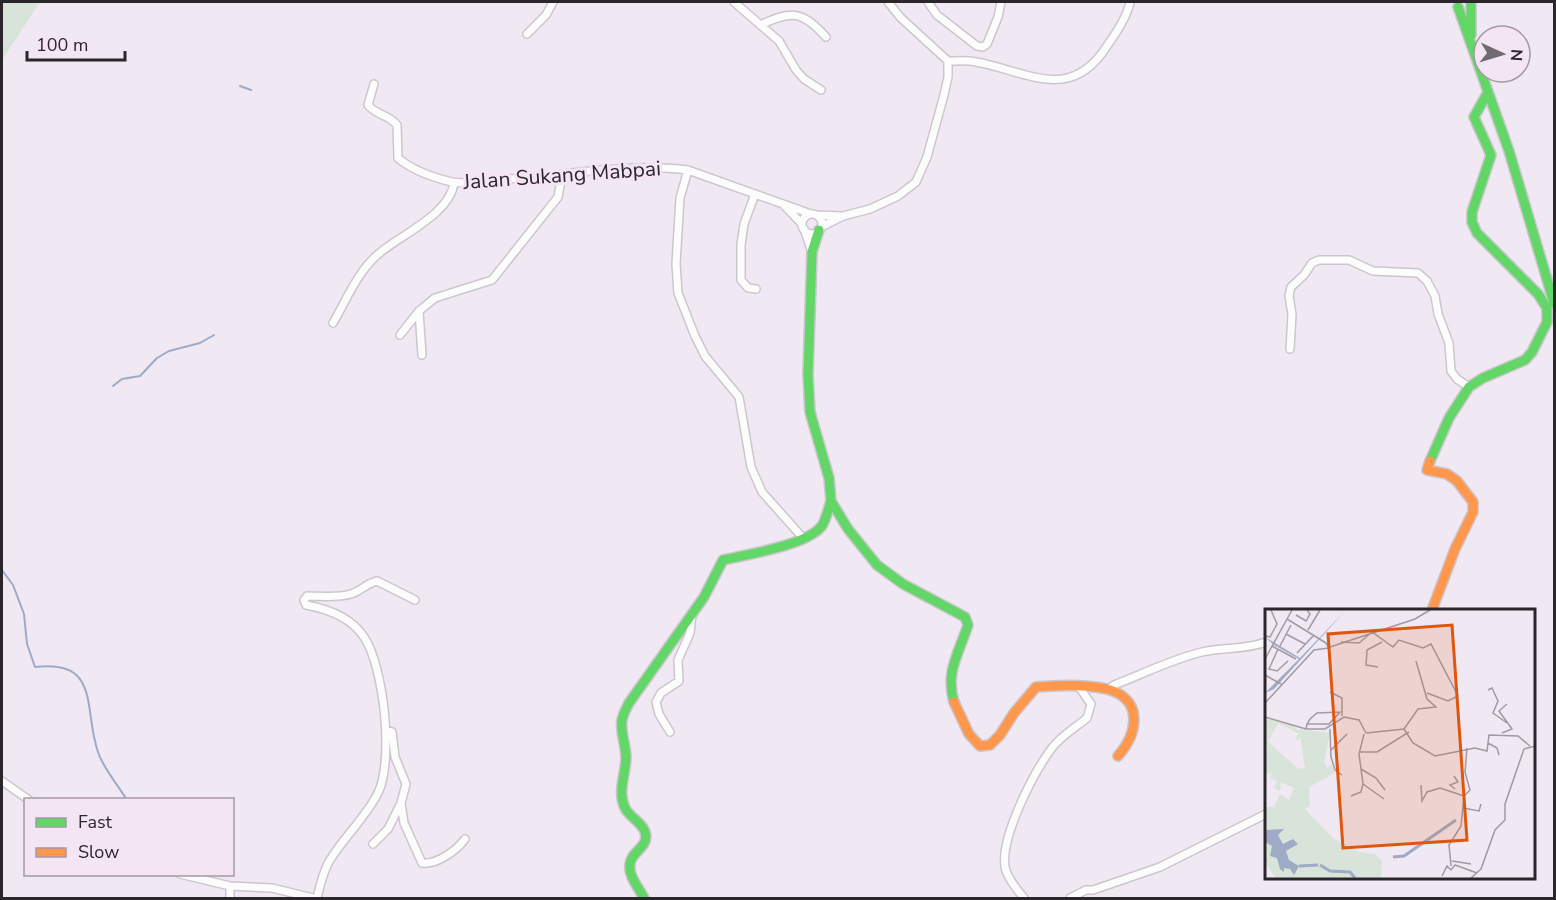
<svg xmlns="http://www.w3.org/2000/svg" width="1556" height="900" viewBox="0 0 1556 900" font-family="'Nunito Sans',sans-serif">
<rect width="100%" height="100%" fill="#f0e8f2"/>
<path fill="#d8e4d9" d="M2 2H40L2 60Z"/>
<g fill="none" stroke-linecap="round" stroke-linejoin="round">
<path stroke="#9eaac6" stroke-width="2" d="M240 86 251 90
M113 386 122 379 140 376 157 358 169 351 200 343 214 335
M2 570 13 585 24 614 27 644 35 667C101 659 83 709 98 752 103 768 118 785 127 800"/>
<defs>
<path id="street" d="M734 2 779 41 796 70 804 79 821 90
M928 2 937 15 977 46 983 47 987 44 998 17 1001 2
M760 25C793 10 802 11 826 37
M527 34 546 15 553 2
M948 61C957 61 967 60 976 62 1027 71 1070 104 1107 46 1116 33 1127 17 1130 2
M374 84 368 105C376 115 389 115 397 125L398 158C412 170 435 178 452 182 464 185 494 180 508 179 567 175 629 163 688 170L811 214
M688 170 680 198 676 264 678 293 695 336 705 356 739 397 751 467 762 492 803 538
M755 194 744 224 741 245V280L748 288 756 289
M783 204 802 224
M802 224a10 10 0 1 1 20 0a10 10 0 1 1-20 0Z
M816 215 843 216 870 209 898 196 916 182 927 157 944 95 948 77V61L901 18 888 2
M821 227 843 216
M804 229 812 252
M419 311 422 355
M333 323C347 299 359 268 382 251 405 233 450 213 454 183
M400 335 419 311 435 298 492 280 558 197 562 175
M1290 349 1292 314 1289 296 1291 287 1304 275 1312 263 1319 260H1349L1373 271 1418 273 1427 281 1435 296 1438 314 1449 343 1451 371 1457 379 1469 387
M1109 689 1114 685C1143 674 1172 659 1202 652 1224 647 1245 650 1266 642
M387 730 392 732 395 757 406 784 401 803
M670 732 659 714 656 702 661 693 679 681 678 660 690 633 692 614
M2 781 29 800
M373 844 388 829 401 803 404 823 422 863C437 865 457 850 465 839
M180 874 230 886 272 888 313 898
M230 898V886
M317 898C320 886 323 871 330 860 344 837 366 817 378 793 394 760 384 667 364 637 351 617 328 609 306 605L304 600 307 596C321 596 338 598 351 594 361 591 367 583 377 581L415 600
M1024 898C1017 890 1010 881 1006 871 997 842 1034 772 1052 748 1062 735 1075 728 1087 718L1091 704 1079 687
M1070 898 1086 890H1093L1160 867 1266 814"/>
<path id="fast" d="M1471 5V35
M1458 7 1509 151 1554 303
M819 230 812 252 808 375 810 412 829 478 831 501 848 529 877 565 903 584 965 617 968 625C959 653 945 672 954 702
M1430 461 1449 418 1469 387 1483 378 1525 360 1532 352 1547 322V308L1538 294 1477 233 1472 222V212L1491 155 1474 117 1487 94
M644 898C639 888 628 876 630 864 631 851 650 847 645 832 642 822 629 817 625 808 617 791 626 774 626 757 626 745 620 733 622 720 623 714 626 709 629 703L704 597 723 560C748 554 804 546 821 527 826 521 828 509 831 501"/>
<path id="slow" d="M1430 461 1427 470 1447 474 1457 481 1473 502V512L1455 549 1432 610
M954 702 969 734 980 746 990 745 1000 735 1014 713 1036 687C1058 685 1085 684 1107 689 1144 699 1138 733 1118 756"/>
</defs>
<use href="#street" stroke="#ccc6cd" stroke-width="10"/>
<use href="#fast" stroke="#ccc6cd" stroke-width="12"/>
<use href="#slow" stroke="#ccc6cd" stroke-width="12"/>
<use href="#street" stroke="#fdfcfd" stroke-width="7"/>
<use href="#fast" stroke="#63d668" stroke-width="9"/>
<use href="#slow" stroke="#ff974d" stroke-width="9"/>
</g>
<g text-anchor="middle" stroke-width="6" stroke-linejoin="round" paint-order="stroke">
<g font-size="21" fill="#2b262c" stroke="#f4e5f5">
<text transform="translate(562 175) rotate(-4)" y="7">Jalan Sukang Mabpai</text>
</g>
</g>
<g transform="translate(1265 609)">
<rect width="270" height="270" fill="#f0e8f2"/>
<path d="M0 109 28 117 34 122 35 129 30 132 33 124 13 114 3 133 34 160 40 159 34 120 65 124 59 153 62 159 66 155 70 164 44 178 45 197 40 200 68 229 94 243 110 245 117 252 116 269H11L0 254V198H9L15 185 24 191 29 179 16 173 15 182 9 179 12 172 5 169 7 164 0 165Z" fill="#d8e4d9"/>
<path d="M81 1 9 80 0 84 34 50 9 36 0 28 35 49ZM19 220 13 226 18 235 28 230 33 235 21 242 24 251 34 257 29 266 25 260 19 259V263L15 260 12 249 5 247 7 237 0 233V221Z" fill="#9eaac6"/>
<path fill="none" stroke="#9eaac6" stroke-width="3" d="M128 248 139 247 191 211M55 256 65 262 85 263 90 269M34 257 53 256"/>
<path fill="none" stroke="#a19aa3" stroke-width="1.5" d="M31 6 41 12 45 5 42 1M22 10 61 34M43 21 55 1M21 25 40 35M0 27 5 28 12 15 6 1M76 33 94 34 107 23 128 38 134 31 158 39 166 35 193 87 183 92 162 84M7 37 31 50M15 37 26 16M65 38 150 10 165 1M13 40 4 60 12 62 23 52M32 44 49 26M0 50 27 1M113 58 101 56 102 41 117 33M0 66 16 75M223 81 227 79 233 92 228 104 242 114M65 83 77 89V107M0 94 49 41 64 39 61 34M0 108 41 120H60L79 108 94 111 101 124M41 120 42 115 45 110 52 104 75 103 64 115H42M65 120 66 148 70 161 77 166M139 120 148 134 170 147 210 139 222 142 223 134M101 124 139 120 153 100 171 98 162 90 151 52M237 124 247 120 234 102 242 95M66 141 82 125M94 143H112L144 123M234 146 232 139 223 134 224 126 253 127 265 137M96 160 111 169 120 181M189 167 193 173 185 176 190 180M98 175 119 190M156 176 157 192 162 183 175 179 199 187M86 187 96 183 98 175 94 145 99 125M198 199 214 202 216 195M187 252 206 255M186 257 184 236 196 217 199 187 205 181 200 163 202 139M177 267 182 257 186 261 190 256 212 264M206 269 216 260 230 221 240 211V195L259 140 270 137"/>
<path fill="#df560e" fill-opacity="0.15" stroke="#df560e" stroke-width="3" d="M187 16 202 231 78 239 63 25Z"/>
<rect width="270" height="270" fill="none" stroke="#2b262c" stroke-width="3"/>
</g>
<rect width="1556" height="900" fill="none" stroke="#2b262c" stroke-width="6"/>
<rect x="24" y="798" width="210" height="78" fill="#f4e5f5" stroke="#a499a5" stroke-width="1.5"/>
<rect x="36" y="818" width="30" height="9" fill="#63d668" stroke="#a499a5" stroke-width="1.5"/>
<text x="78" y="828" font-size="18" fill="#2b262c">Fast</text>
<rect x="36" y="848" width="30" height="9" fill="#ff974d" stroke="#a499a5" stroke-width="1.5"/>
<text x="78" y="858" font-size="18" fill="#2b262c">Slow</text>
<g transform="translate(1502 54) rotate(94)"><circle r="28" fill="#f4e5f5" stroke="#a499a5" stroke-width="1.5"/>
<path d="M0-4.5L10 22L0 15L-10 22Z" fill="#706a71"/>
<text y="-9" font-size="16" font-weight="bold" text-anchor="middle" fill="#2b262c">N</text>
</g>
<path d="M27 51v9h98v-9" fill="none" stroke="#2b262c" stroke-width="3"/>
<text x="36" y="51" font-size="18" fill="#2b262c" stroke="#f4e5f5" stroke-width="4.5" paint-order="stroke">100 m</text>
</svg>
